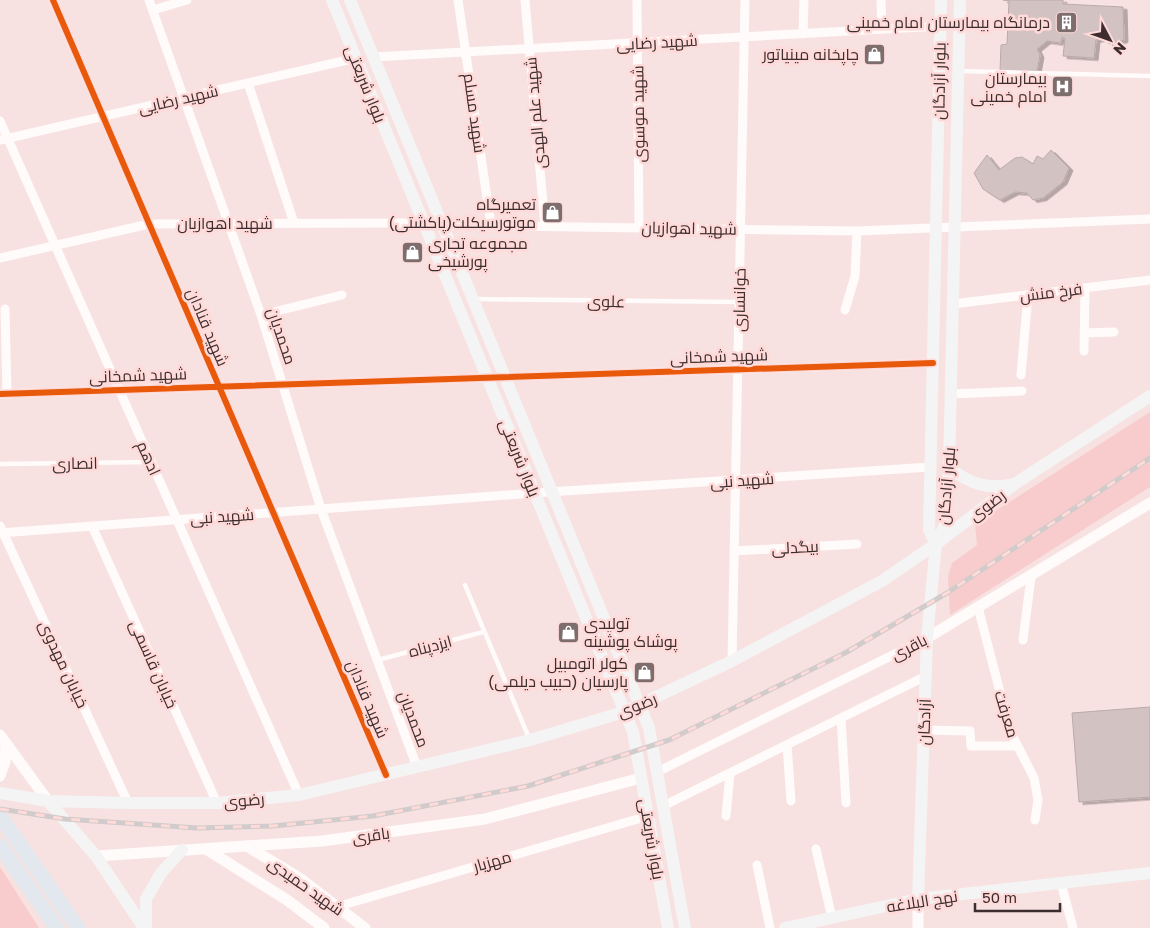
<svg xmlns="http://www.w3.org/2000/svg" width="1150" height="928" viewBox="0 0 1150 928" font-family="'Golos Text',Cairo,sans-serif">
<defs>
<filter id="shadow"><feDropShadow dx="4" dy="2.5" stdDeviation="0" flood-color="#0004"/></filter>
</defs>
<rect width="100%" height="100%" fill="#f7e2e1"/>
<path fill="#f8cccc" d="M1150 412V487L950 615 948 577 952 563 977 545 975 524Z
M0 867 4 873 39 928H0Z"/>
<path fill="#d2c2c2" stroke="#baaaaa" filter="url(#shadow)" d="M1003 0H1063V4L1123 7 1124 40 1109 44 1107 37 1096 40 1094 58 1063 56 1065 39 1062 37 1061 43 1047 41 1037 49 1040 55 1037 71H1000L1001 45 1007 44 1009 1Z
M1051 150 1069 168 1063 182 1043 198 1033 200 1027 193 1015 192 1000 200 983 189 974 173 987 155 999 170 1015 158 1022 157 1033 164 1037 156 1043 159Z
M1150 707V797L1079 802 1072 713Z"/>
<g fill="none" stroke-linecap="round" stroke-linejoin="round">
<path stroke="#fefbfa" stroke-width="4.5" d="M960 71 1150 76
M475 299 739 302
M0 464 151 462
M465 585 529 738
M378 660 483 632"/>
<path stroke="#fefbfa" stroke-width="9" d="M53 0 386 775
M149 0 261 315 321 509 417 767
M458 0 491 225
M525 0 545 226
M637 0 639 227
M881 0 882 29
M153 10 187 0
M803 34 804 0
M373 57 941 26
M248 83 294 223
M0 121 299 795
M0 140 356 58
M442 225 857 231 1150 219
M0 258 149 224 423 223
M953 304 1150 280
M5 309 7 394
M845 310 855 276 857 231
M261 315 342 295
M1084 333 1114 332
M1084 351 1085 288
M1021 375 1028 295
M0 394 933 363
M951 394 1022 391
M0 526 128 803
M92 526 217 803
M0 533 534 493 930 467
M734 551 857 544
M978 607 1010 731 1034 778 1038 800 1035 820
M1023 640 1031 577
M732 661 745 0
M841 718 846 803
M924 730 970 731 971 746H1017
M787 745 791 801
M657 772 927 638
M663 806 926 676
M726 816 730 773
M816 849 832 918
M757 865 770 928
M1061 883 1073 928
M336 907 648 816"/>
<path stroke="#fefbfa" stroke-width="11" d="M927 638 1150 503
M0 735 48 801
M0 776 5 762 6 743
M247 846 301 879 365 928
M206 849 287 900 324 928
M96 856 322 841 485 819 641 778
M918 928V899"/>
<path stroke="#f4f4f5" stroke-width="12" d="M332 0 633 732 668 928
M350 0 649 728 685 928
M949 467C969 484 988 490 1014 484
M936 544 929 530 941 0
M0 793 48 801 128 803H217L299 795 530 740 624 712 732 661 882 581 936 544 1016 483 1150 396
M48 801 96 856 144 928
M918 899 927 638 936 544 945 525 949 467 960 0
M146 928V899L161 873 182 850
M785 928 918 899 1150 873"/>
<path stroke="#e3e8ee" stroke-width="15" d="M0 816 78 928
M0 846 57 928"/>
<defs>
<path id="rail" d="M0 809 65 819 197 828 273 826 373 816 528 786 669 740 845 653 947 593 1150 458"/>
</defs>
<use href="#rail" stroke="#d1cbcb" stroke-width="5"/>
<use href="#rail" stroke="#ffdad9" stroke-width="3" stroke-dasharray="9" stroke-linecap="butt"/>
<defs>
<path id="cycleway" d="M53 0 386 775
M0 394 933 363"/>
</defs>
<use href="#cycleway" stroke="#ffdad9" stroke-width="9"/>
<use href="#cycleway" stroke="#e8590c" stroke-width="6"/>
</g>
<defs>
<symbol id="building-square" viewBox="-11 -11 22 22"><rect x="-9" y="-9" width="18" height="18" rx="4" fill="#7d6d6d" stroke="#ffdad9"/><path d="M-4-6H4V6H1V3H-1V6H-4ZM-2.5-4.3h1.7v1.8h-1.7ZM.8-4.3h1.7v1.8H.8ZM-2.5-1h1.7V.8h-1.7ZM.8-1h1.7V.8H.8Z" fill="#fff"/></symbol>
<symbol id="shop-square" viewBox="-11 -11 22 22"><rect x="-9" y="-9" width="18" height="18" rx="4" fill="#7d6d6d" stroke="#ffdad9"/><path d="M-5-2.5h2.3a2.7 3.5 0 0 1 5.4 0H5L5.5 6h-11ZM-1.5-2.5h3a1.5 2.3 0 0 0-3 0Z" fill="#fff"/></symbol>
<symbol id="hospital-square" viewBox="-11 -11 22 22"><rect x="-9" y="-9" width="18" height="18" rx="4" fill="#7d6d6d" stroke="#ffdad9"/><path d="M-5-5h3v3.5h4V-5h3V5h-3V1.5h-4V5h-3Z" fill="#fff"/></symbol>
</defs>
<g fill-rule="evenodd">
<use href="#building-square" x="1054" y="10" width="25" height="25"/>
<use href="#shop-square" x="862" y="42" width="25" height="25"/>
<use href="#hospital-square" x="1050" y="74" width="25" height="25"/>
<use href="#shop-square" x="540" y="200" width="25" height="25"/>
<use href="#shop-square" x="400" y="240" width="25" height="25"/>
<use href="#shop-square" x="556" y="620" width="25" height="25"/>
<use href="#shop-square" x="632" y="660" width="25" height="25"/>
</g>
<g text-anchor="middle" stroke-width="5" stroke-linejoin="round" paint-order="stroke">
<g font-size="16" fill="#3c2e2e" stroke="#ffdad9" text-anchor="end">
<text x="1050" y="28">درمانگاه بیمارستان امام خمینی</text>
<text x="859" y="60">چاپخانه مینیاتور</text>
<text x="1047" y="84">بیمارستان<tspan x="1047" dy="18">امام خمینی</tspan></text>
<text x="536" y="210">تعمیرگاه<tspan x="536" dy="18">موتورسیکلت(پاکشتی)</tspan></text>
<text x="428" y="249" text-anchor="start">مجموعه تجاری<tspan x="428" dy="18">پورشیخی</tspan></text>
<text x="584" y="629" text-anchor="start">تولیدی<tspan x="584" dy="18">پوشاک پوشینه</tspan></text>
<text x="628" y="669">کولر اتومبیل<tspan x="628" dy="18">پارسیان (حبیب دیلمی)</tspan></text>
</g>
<g font-size="16" fill="#3c2e2e" stroke="#ffdad9">
<text transform="translate(657 42) rotate(-3)" y="6">شهید رضایی</text>
<text transform="translate(939 81) rotate(-89)" y="6">بلوار آزادگان</text>
<text transform="translate(366 84) rotate(68)" y="6">بلوار شریعتی</text>
<text transform="translate(178 99) rotate(-13)" y="6">شهید رضایی</text>
<text transform="translate(475 113) rotate(82)" y="6">شهید مسلم</text>
<text transform="translate(535 113) rotate(-95)" y="6">شهید علم الهدی</text>
<text transform="translate(638 114) rotate(-91)" y="6">شهید موسوی</text>
<text x="225" y="229">شهید اهوازیان</text>
<text transform="translate(689 228) rotate(1)" y="6">شهید اهوازیان</text>
<text transform="translate(1051 292) rotate(-7)" y="6">فرخ منش</text>
<text transform="translate(739 300) rotate(-89)" y="6">خوانساری</text>
<text transform="translate(606 301) rotate(1)" y="6">علوی</text>
<text transform="translate(208 327) rotate(67)" y="6">شهید قنادان</text>
<text transform="translate(282 336) rotate(71)" y="6">محمدیان</text>
<text transform="translate(719 356) rotate(-2)" y="6">شهید شمخانی</text>
<text transform="translate(138 375) rotate(-2)" y="6">شهید شمخانی</text>
<text transform="translate(149 458) rotate(66)" y="6">ادهم</text>
<text transform="translate(520 458) rotate(68)" y="6">بلوار شریعتی</text>
<text transform="translate(75 463) rotate(-1)" y="6">انصاری</text>
<text transform="translate(742 480) rotate(-4)" y="6">شهید نبی</text>
<text transform="translate(946 486) rotate(-85)" y="6">بلوار آزادگان</text>
<text transform="translate(987 505) rotate(-37)" y="6">رضوی</text>
<text transform="translate(222 516) rotate(-4)" y="6">شهید نبی</text>
<text transform="translate(795 547) rotate(-3)" y="6">بیگدلی</text>
<text transform="translate(430 646) rotate(-15)" y="6">ایزدپناه</text>
<text transform="translate(909 647) rotate(-27)" y="6">باقری</text>
<text transform="translate(64 664) rotate(65)" y="6">خیابان مهدوی</text>
<text transform="translate(154 664) rotate(66)" y="6">خیابان قاسمی</text>
<text transform="translate(368 699) rotate(67)" y="6">شهید قنادان</text>
<text transform="translate(637 705) rotate(-22)" y="6">رضوی</text>
<text transform="translate(1007 714) rotate(73)" y="6">معرفت</text>
<text transform="translate(414 719) rotate(69)" y="6">محمدیان</text>
<text transform="translate(924 722) rotate(-88)" y="6">آزادگان</text>
<text transform="translate(244 800) rotate(-5)" y="6">رضوی</text>
<text transform="translate(371 835) rotate(-8)" y="6">باقری</text>
<text transform="translate(652 839) rotate(80)" y="6">بلوار شریعتی</text>
<text transform="translate(492 861) rotate(-16)" y="6">مهزیار</text>
<text transform="translate(306 886) rotate(35)" y="6">شهید حمیدی</text>
<text transform="translate(922 901) rotate(-9)" y="6">نهج البلاغه</text>
</g>
</g>
<g transform="translate(1110 40) rotate(131)" stroke="#ffdad9" stroke-width="4" paint-order="stroke">
<path d="M0-4L9 19L0 12L-9 19Z" fill="#3c2e2e"/>
<text y="-8" font-size="14" font-weight="bold" text-anchor="middle" fill="#3c2e2e">N</text>
</g>
<path d="M975 903v8h85v-8" fill="none" stroke="#3c2e2e" stroke-width="2.5"/>
<text x="982" y="903" font-size="15" fill="#3c2e2e" stroke="#ffdad9" stroke-width="4" paint-order="stroke">50 m</text>
</svg>
